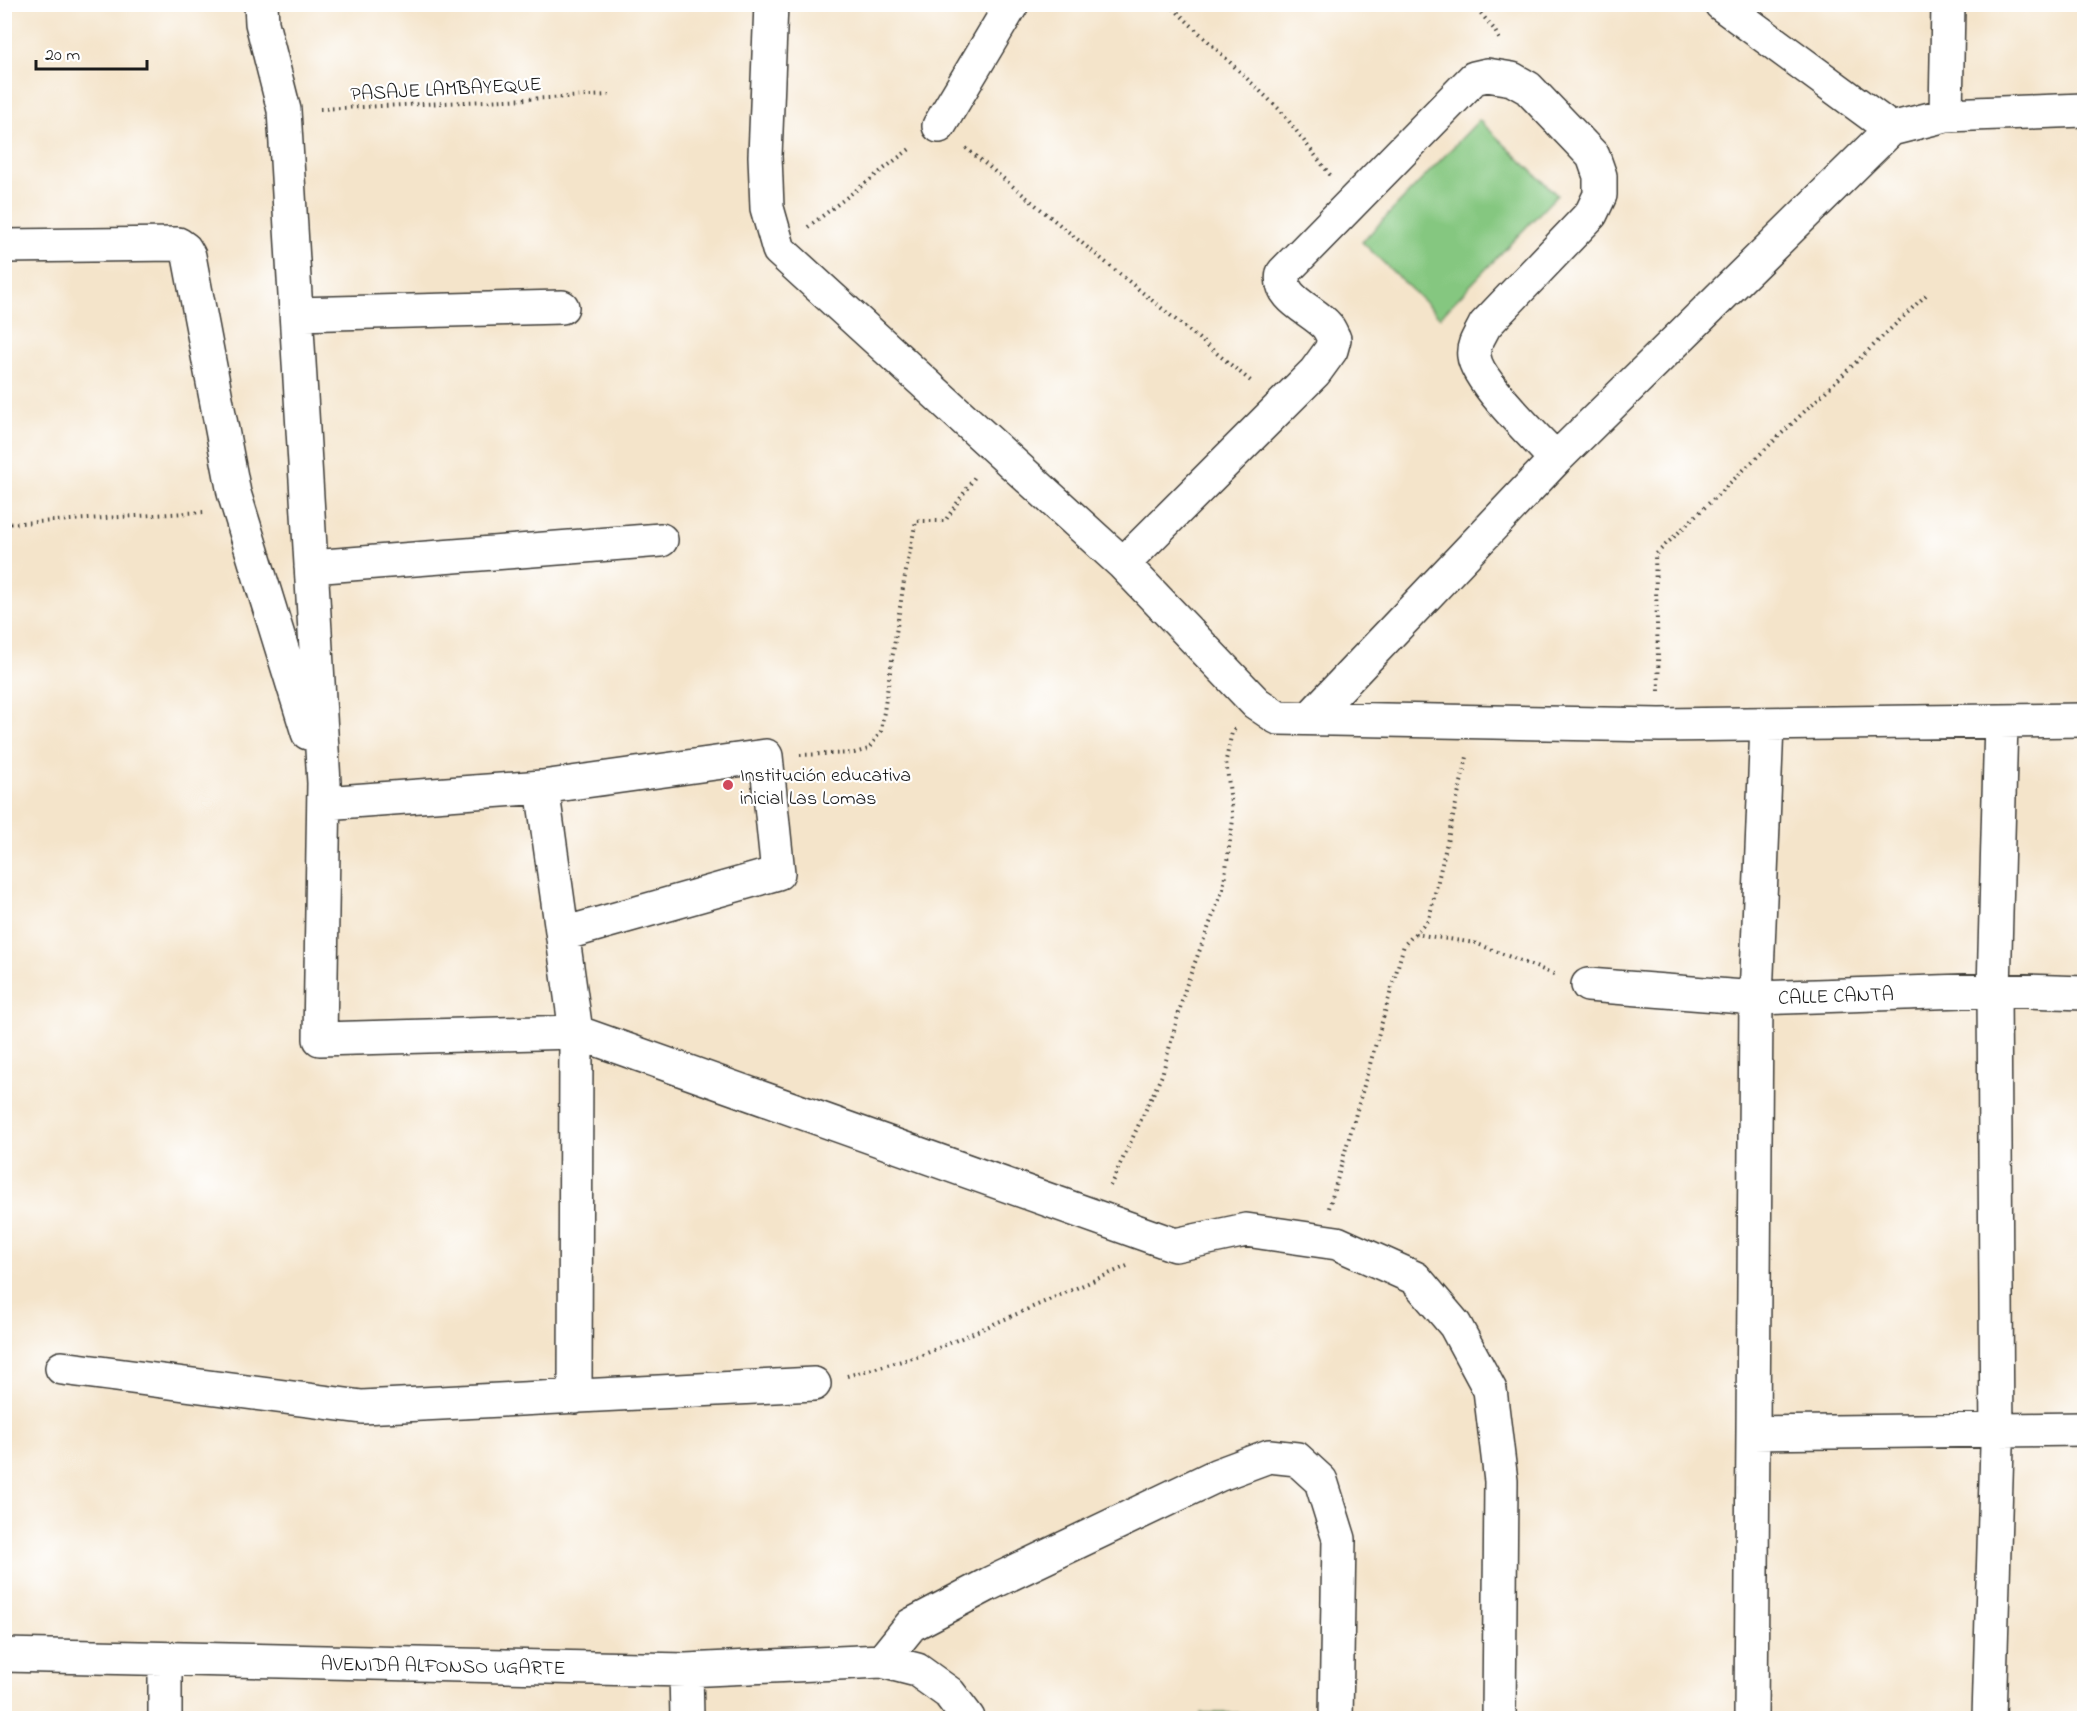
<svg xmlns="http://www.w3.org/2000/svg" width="2089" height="1723" viewBox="0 0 2089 1723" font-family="'Indie Flower',sans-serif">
<rect width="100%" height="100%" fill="#fff"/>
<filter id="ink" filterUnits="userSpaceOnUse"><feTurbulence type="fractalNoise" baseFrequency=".0167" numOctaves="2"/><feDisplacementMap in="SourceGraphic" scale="12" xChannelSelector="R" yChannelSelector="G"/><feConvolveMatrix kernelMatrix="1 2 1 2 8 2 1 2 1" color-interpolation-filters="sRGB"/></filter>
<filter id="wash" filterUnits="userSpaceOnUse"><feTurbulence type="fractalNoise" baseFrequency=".008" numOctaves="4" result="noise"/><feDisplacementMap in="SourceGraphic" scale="24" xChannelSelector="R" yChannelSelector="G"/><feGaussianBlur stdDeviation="1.35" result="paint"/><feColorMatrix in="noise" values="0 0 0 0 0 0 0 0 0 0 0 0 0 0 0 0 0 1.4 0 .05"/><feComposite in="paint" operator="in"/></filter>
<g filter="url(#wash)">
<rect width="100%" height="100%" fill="#f4e4ca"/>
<path fill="#85c780" stroke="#50724e" stroke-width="1.5" d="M1479 120 1557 195 1440 317 1362 242Z
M1201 1713H1297V1718H1201Z"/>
</g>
<g filter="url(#ink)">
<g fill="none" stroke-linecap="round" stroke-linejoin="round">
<defs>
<path id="minor" d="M261 4 262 23 284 110 324 783 320 1039 576 1032 1175 1245 1246 1230 1337 1243 1415 1278 1455 1325 1490 1390 1501 1481 1499 1718
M771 4 765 156 767 208 779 250 1123 564 1256 703 1278 718 1660 725 2084 720
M1721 4 1891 129
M1946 115 1948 4
M939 126 1012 4
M4 246 178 244 185 249 189 256 234 493 308 733
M296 314 562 307
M1123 564 1315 372 1331 350 1334 339C1332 335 1330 330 1327 326 1313 310 1277 298 1283 273L1474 78 1487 75 1512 79 1528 88 1593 156 1600 176V195L1591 214 1485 325C1481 334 1472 345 1474 356 1476 380 1537 439 1556 459
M311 567 661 540
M1310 718 1556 459 1891 129 1946 115 2084 110
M542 787 576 1032 575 1397
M324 803 542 787 766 756 778 873 563 934
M1588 985 1756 998 1994 990 2084 993
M62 1368 362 1407 814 1384
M1753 1433 2084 1429
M4 1655 686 1670 882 1661 917 1670 949 1693 968 1718
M165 1659V1718
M882 1661 911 1625 989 1584 1218 1475 1269 1456 1297 1459 1321 1481 1339 1539 1336 1718
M686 1670 687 1718
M1751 1718 1756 998 1767 725
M1989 1718 1997 1446 1994 990 2001 721"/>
</defs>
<use href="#minor" stroke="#3c3a36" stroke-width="36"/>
<path stroke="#3c3a36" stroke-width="4" stroke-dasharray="1.5 4.5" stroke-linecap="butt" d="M1169 4 1281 111 1331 176
M1473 4 1494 29 1501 42
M320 109 610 95
M966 148 1253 383
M808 227 911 148
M4 524 204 512
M1659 691 1655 555 1926 295
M800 755 854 753 869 749 881 731 904 581 916 521H945L976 475
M1415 934 1475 943 1556 975
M1110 1186 1162 1075 1186 986 1223 889 1233 820 1226 760 1232 732 1235 729
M1329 1208 1404 945 1429 919 1467 757
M847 1376 920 1356 1127 1266"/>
<use href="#minor" stroke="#fff" stroke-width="33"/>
</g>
</g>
<circle fill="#d1495b" stroke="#fff" stroke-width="2" cx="728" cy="785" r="6"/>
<g text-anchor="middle" stroke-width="4.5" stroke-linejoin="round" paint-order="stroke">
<g font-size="20" fill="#1c1c1c" stroke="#fff">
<text transform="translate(446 88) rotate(-3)" y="7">PASAJE LAMBAYEQUE</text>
<text transform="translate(1836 995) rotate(-2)" y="7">CALLE CANTA</text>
<text transform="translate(443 1665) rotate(1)" y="7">AVENIDA ALFONSO UGARTE</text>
</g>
<g font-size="20" fill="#1c1c1c" stroke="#fff" text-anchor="start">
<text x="740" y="781">Institución educativa<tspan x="740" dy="23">inicial Las Lomas</tspan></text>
</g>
</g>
<rect width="2089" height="1723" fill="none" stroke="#fff" stroke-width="24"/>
<path d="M36 60v9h111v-9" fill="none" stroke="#1c1c1c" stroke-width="3"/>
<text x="45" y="60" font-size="18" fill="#1c1c1c" stroke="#ffffff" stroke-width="4.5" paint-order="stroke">20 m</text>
</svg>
